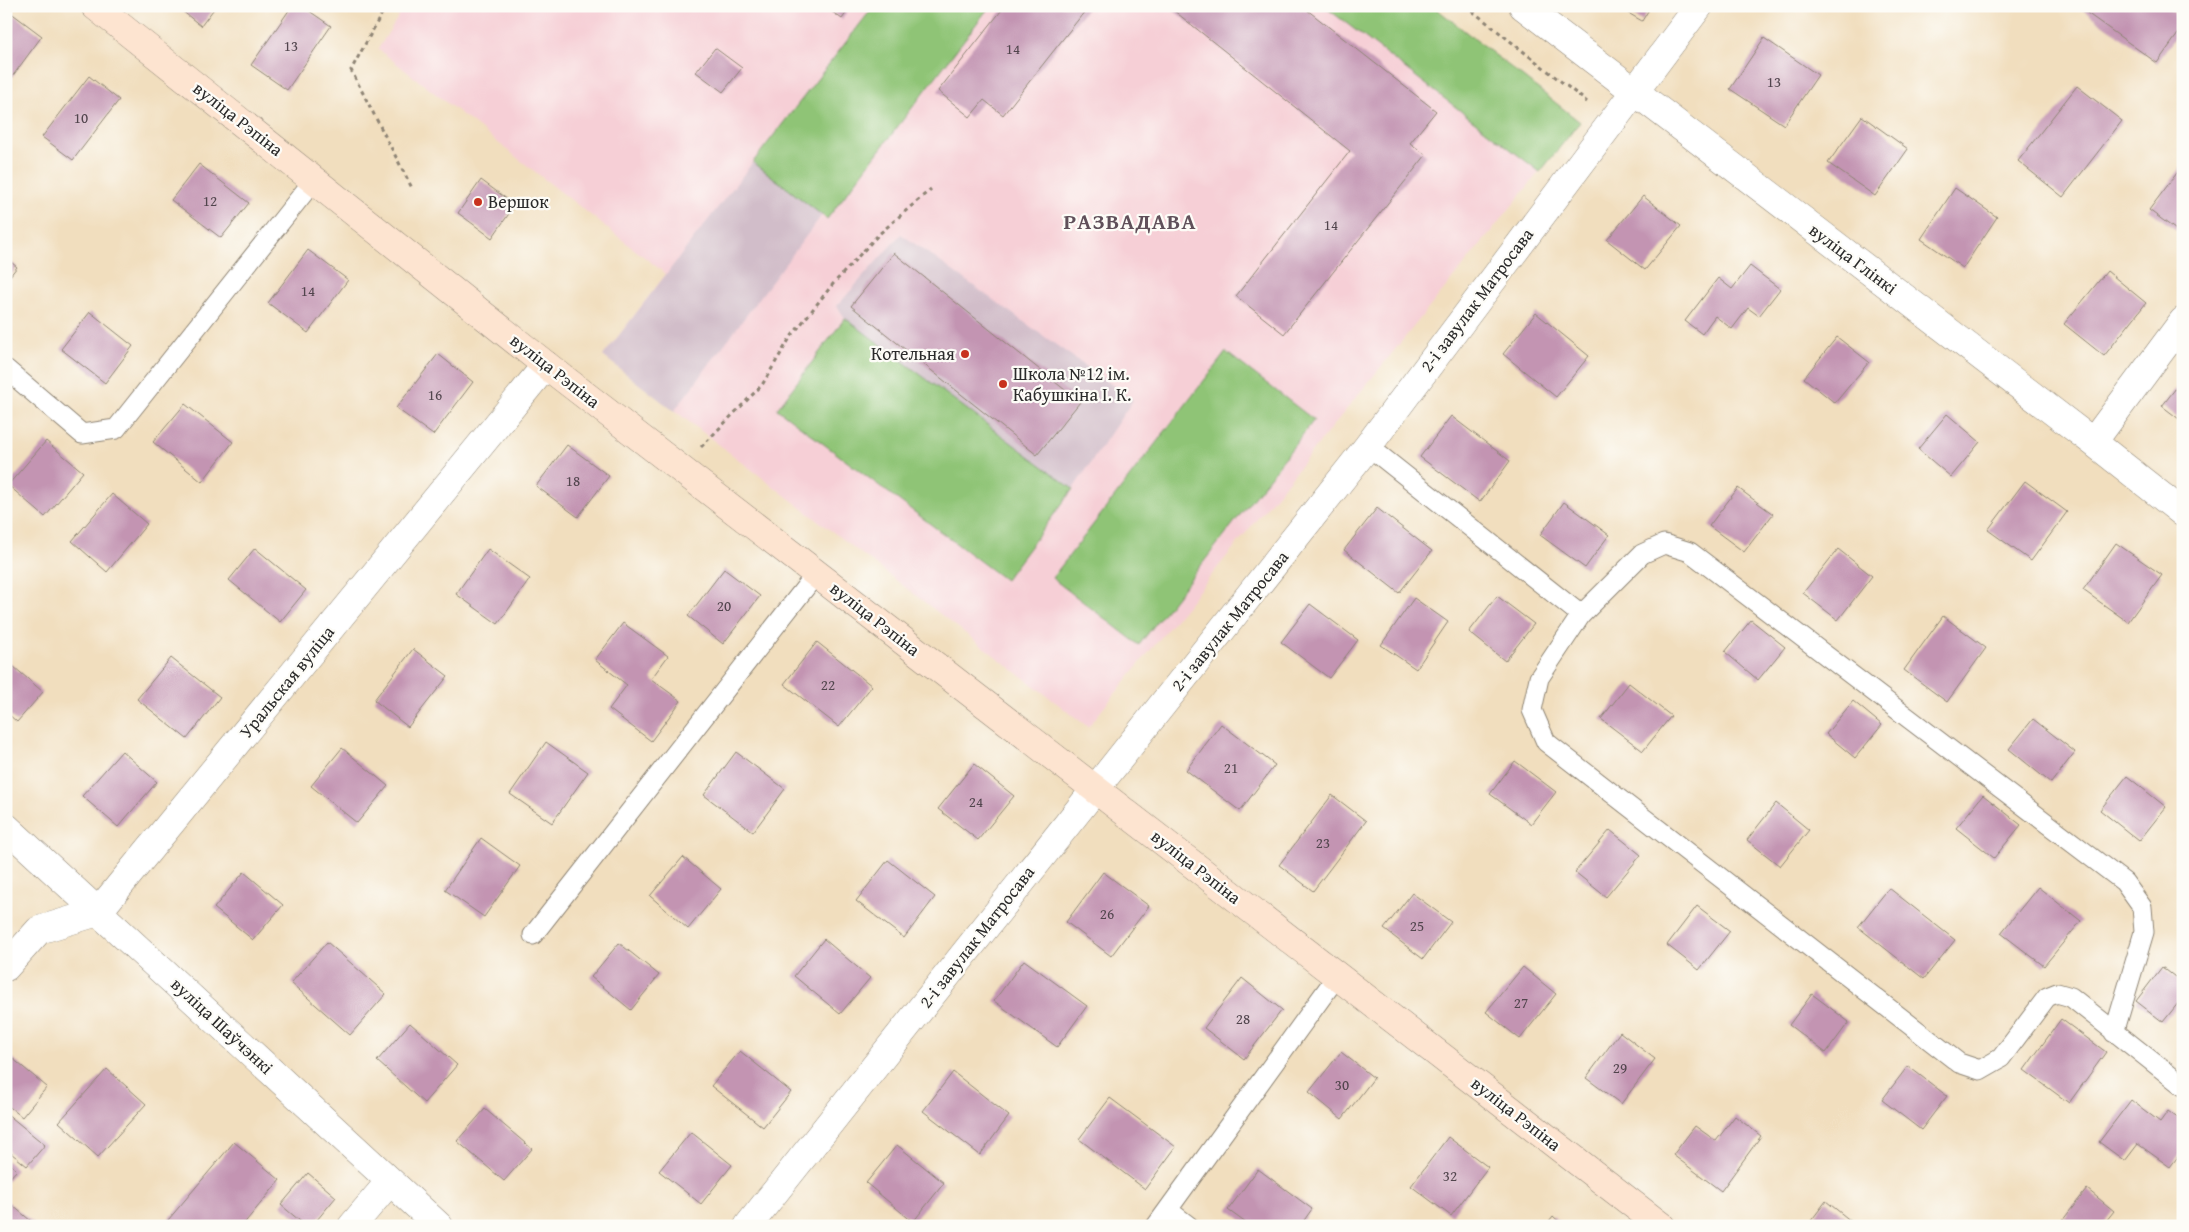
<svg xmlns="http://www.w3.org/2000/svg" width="2189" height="1232" viewBox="0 0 2189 1232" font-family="'Gentium Book Plus',serif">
<rect width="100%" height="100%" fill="#fdfcf7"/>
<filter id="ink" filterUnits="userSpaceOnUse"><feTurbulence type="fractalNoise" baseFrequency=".02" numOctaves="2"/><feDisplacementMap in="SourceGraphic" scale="10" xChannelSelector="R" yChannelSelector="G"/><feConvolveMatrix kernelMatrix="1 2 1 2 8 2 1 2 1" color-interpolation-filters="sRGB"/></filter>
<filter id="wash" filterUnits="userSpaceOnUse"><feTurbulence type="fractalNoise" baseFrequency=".0096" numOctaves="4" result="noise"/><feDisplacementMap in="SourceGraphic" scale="20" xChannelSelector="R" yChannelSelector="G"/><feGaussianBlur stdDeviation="1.12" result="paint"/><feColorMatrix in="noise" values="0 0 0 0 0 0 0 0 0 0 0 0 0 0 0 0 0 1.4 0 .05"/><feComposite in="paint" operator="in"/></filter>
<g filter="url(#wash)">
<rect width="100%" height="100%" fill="#f1debe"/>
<path fill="#f6cfd6" d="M405 6H1433L1580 122 1088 727 603 356 666 274 378 49Z"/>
<path fill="#d1bdc9" d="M753 162 822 215 674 411 603 356Z
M901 234 1133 400 1073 489 845 318 837 306Z"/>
<path fill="#8fc476" stroke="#5d7850" d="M874 6H990L827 219 753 162Z
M1324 6H1433L1580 122 1540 172Z
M845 318 1073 489 1005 580 777 409Z
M1226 352 1314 420 1139 645 1052 578Z"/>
<g id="blocks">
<path fill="#c394b2" d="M176 6H216L201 26Z
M292 6H302L331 26 287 90 251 65Z
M824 6H851L842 19Z
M1005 6H1089L1003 115 984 100 970 117 938 91Z
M1168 6H1302L1436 111 1410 143 1426 155 1284 334 1236 296 1350 151Z
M1616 6H1651L1642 21Z
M2081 6H2165L2183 19V27L2157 63 2080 8Z
M6 9 42 36 6 85Z
M1764 38 1818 75 1784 125 1730 89Z
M715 48 742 68 723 92 696 72Z
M89 76 119 100 73 160 42 137Z
M2077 86 2122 121 2063 197 2018 161Z
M1862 116 1908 149 1875 196 1828 163Z
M199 164 249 203 221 238 171 200Z
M2183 165V235L2149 210Z
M481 180 515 205 492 238 458 213Z
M1955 188 1997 217 1963 268 1921 239Z
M1643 196 1681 226 1645 270 1607 240Z
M308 250 348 280 308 333 268 303Z
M894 253 1080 402 1037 455 851 306Z
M6 258 17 267 6 281Z
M1750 266 1780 289 1759 316 1748 308 1732 329 1715 316 1702 334 1685 321 1718 278 1732 289Z
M2107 271 2146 303 2104 356 2064 324Z
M90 312 133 346 105 383 61 349Z
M1536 313 1589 356 1556 397 1503 354Z
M1837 337 1869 362 1835 403 1804 378Z
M438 354 473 382 433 435 396 408Z
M2183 379V422L2162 406Z
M185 404 233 442 202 482 153 442Z
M1947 414 1980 442 1951 477 1918 449Z
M1451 416 1510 461 1480 502 1420 457Z
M46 441 83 472 45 517 8 485Z
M567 445 609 476 578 517 536 486Z
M2025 481 2067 512 2031 561 1988 530Z
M1738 488 1773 514 1744 552 1709 526Z
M112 494 147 524 107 572 72 541Z
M1564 502 1609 535 1585 568 1540 535Z
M1377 508 1432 551 1399 593 1344 550Z
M2116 543 2162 575 2128 622 2083 590Z
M255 548 306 590 280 622 229 580Z
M488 549 530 579 498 624 456 594Z
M1838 549 1872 576 1838 620 1803 593Z
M724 569 760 596 723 644 688 616Z
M1497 596 1534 624 1505 661 1469 632Z
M1414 598 1448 622 1416 669 1381 645Z
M1310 604 1358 640 1329 678 1281 642Z
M1943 616 1986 648 1947 702 1904 670Z
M1751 620 1785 647 1758 680 1725 652Z
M623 623 668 656 651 679 681 701 651 741 609 709 627 685 595 660Z
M817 642 872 686 839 727 784 684Z
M413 649 448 676 408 727 374 700Z
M171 658 220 697 187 739 137 699Z
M6 660 43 692 17 722 6 712Z
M1629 683 1671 716 1643 751 1601 719Z
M1853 701 1882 725 1855 758 1826 734Z
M2033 719 2075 752 2051 783 2009 749Z
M1221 724 1275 765 1240 811 1186 770Z
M546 742 588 772 552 823 510 794Z
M342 748 388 786 357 823 311 786Z
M122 751 157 782 118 827 82 796Z
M736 752 785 789 753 832 704 795Z
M1515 761 1556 792 1531 824 1490 794Z
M974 764 1014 796 978 840 938 809Z
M2127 776 2166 807 2139 841 2100 810Z
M1332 795 1366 821 1313 891 1279 865Z
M1983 795 2021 825 1994 858 1956 828Z
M1776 803 1809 830 1780 866 1747 840Z
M1610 830 1641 855 1606 897 1575 872Z
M481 838 520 866 484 917 445 890Z
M683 857 721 889 688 929 650 896Z
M888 860 935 897 904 938 856 901Z
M244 872 283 905 253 940 214 908Z
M1103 872 1149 906 1111 956 1066 922Z
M2038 887 2081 921 2044 966 2001 933Z
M1889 888 1955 940 1924 979 1858 927Z
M1412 893 1451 922 1423 959 1384 929Z
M1697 906 1730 931 1699 970 1667 945Z
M824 939 870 978 840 1014 794 976Z
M327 942 386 994 350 1035 291 983Z
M619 943 659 975 631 1010 591 977Z
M1024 960 1087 1006 1057 1047 994 1001Z
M1523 967 1556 994 1520 1039 1486 1012Z
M2162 967 2183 983V997L2163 1022 2136 1001Z
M1242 978 1282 1010 1244 1059 1204 1028Z
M1812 994 1849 1022 1826 1053 1789 1025Z
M2061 1019 2106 1052 2069 1103 2024 1070Z
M410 1023 457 1065 424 1103 377 1061Z
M1620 1032 1655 1059 1621 1104 1586 1078Z
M740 1051 791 1092 763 1127 711 1086Z
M1341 1052 1374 1078 1342 1119 1309 1092Z
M6 1053 47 1087 22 1117 6 1104Z
M1908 1066 1947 1096 1921 1130 1882 1100Z
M107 1069 146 1104 98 1157 59 1122Z
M953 1072 1009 1116 980 1155 923 1111Z
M1110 1098 1176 1147 1145 1189 1079 1139Z
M2131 1100 2160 1122 2168 1111 2183 1122V1150L2170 1167 2138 1144 2125 1161 2099 1142Z
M485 1109 532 1149 504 1181 457 1141Z
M6 1113 45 1145 27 1166 6 1149Z
M1735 1116 1761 1136 1721 1191 1673 1155 1695 1126 1716 1141Z
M691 1132 732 1165 701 1204 659 1171Z
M1448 1137 1488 1167 1451 1216 1411 1186Z
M234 1142 280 1180 242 1226H163Z
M897 1145 944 1183 913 1222 866 1183Z
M6 1160 17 1170 6 1182Z
M1258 1169 1312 1209 1300 1226H1250L1228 1210Z
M308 1173 336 1197 312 1226H306L281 1205Z
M2087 1189 2114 1211 2102 1226H2058Z
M6 1200 37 1226H6Z
M1826 1201 1857 1226H1807Z
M1553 1216 1564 1226H1545Z"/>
</g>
</g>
<g filter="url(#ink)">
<use href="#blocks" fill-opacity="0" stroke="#8e8474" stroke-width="1"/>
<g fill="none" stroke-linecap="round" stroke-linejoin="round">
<defs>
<path id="lane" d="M6 369 82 434 116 429 314 180
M1368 446 1581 615 1539 678 1532 710 1546 742 1959 1063 1980 1070 2001 1058 2047 997 2057 993 2071 997 2183 1086
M1581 615 1642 554 1664 544 1690 552 2124 882 2142 907 2144 932 2114 1033
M533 935 816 574
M1168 1210 1189 1226
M1156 1226 1337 976"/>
<path id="street" d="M1523 6 2093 442 2183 513
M2093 442 2183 321
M6 827 439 1226
M6 967 39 930 98 912 546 365
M352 1226 390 1181
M748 1226 1368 446 1699 6"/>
<path id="secondary" d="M95 6 546 365 1661 1226"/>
</defs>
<use href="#lane" stroke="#8e8474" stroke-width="21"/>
<use href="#street" stroke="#8e8474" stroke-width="29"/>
<use href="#secondary" stroke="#8e8474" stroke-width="29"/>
<path stroke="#8e8474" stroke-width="3" stroke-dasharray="4 4" stroke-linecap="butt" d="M386 6 351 70 412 188
M1466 6 1587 102
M701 447 762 385 790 338 833 284 878 235 931 189"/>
<use href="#lane" stroke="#fff" stroke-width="19"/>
<use href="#street" stroke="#fff" stroke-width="28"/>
<use href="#secondary" stroke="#fde4d0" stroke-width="28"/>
</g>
</g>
<g fill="#c8321e" stroke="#fdfcf7" stroke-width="2">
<circle cx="478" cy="202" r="5"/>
<circle cx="965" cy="354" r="5"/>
<circle cx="1003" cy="384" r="5"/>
</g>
<g text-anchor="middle" stroke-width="4.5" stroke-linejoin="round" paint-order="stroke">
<g font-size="15" fill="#51454d">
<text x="291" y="51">13</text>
<text x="1013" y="54">14</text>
<text x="1774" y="87">13</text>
<text x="81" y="123">10</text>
<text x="210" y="206">12</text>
<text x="1331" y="230">14</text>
<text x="308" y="296">14</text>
<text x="435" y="400">16</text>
<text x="573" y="486">18</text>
<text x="724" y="611">20</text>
<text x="828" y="690">22</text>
<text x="1231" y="773">21</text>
<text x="976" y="807">24</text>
<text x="1323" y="848">23</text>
<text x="1107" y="919">26</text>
<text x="1417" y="931">25</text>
<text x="1521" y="1008">27</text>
<text x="1243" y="1024">28</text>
<text x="1620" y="1073">29</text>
<text x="1342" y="1090">30</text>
<text x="1450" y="1181">32</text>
</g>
<g font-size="18" fill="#2b2b2b" stroke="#fdfcf7">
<text transform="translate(238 119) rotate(38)" y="6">вуліца Рэпіна</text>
<text transform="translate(1853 259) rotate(37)" y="6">вуліца Глінкі</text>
<text transform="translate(1477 300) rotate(-53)" y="6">2-і завулак Матросава</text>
<text transform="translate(555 371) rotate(38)" y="6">вуліца Рэпіна</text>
<text transform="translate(875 619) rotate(38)" y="6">вуліца Рэпіна</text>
<text transform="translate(1230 621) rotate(-51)" y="6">2-і завулак Матросава</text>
<text transform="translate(287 682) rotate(-51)" y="6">Уральская вуліца</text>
<text transform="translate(1196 867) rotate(38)" y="6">вуліца Рэпіна</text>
<text transform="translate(977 937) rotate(-52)" y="6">2-і завулак Матросава</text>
<text transform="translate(222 1026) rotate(43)" y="6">вуліца Шаўчэнкі</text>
<text transform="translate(1516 1114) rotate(38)" y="6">вуліца Рэпіна</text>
</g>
<g font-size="18" fill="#2b2b2b" stroke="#fdfcf7" text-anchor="start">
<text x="488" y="208">Вершок</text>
<text x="955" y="360" text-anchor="end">Котельная</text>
<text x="1013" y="380">Школа №12 ім.<tspan x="1013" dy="21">Кабушкіна І. К.</tspan></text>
</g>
<g font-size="22" font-weight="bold" letter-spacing="1" fill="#60505a" stroke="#fdfcf7">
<text x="1130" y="229">РАЗВАДАВА</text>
</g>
</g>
<rect width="2189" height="1232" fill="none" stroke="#fdfcf7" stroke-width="25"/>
</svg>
